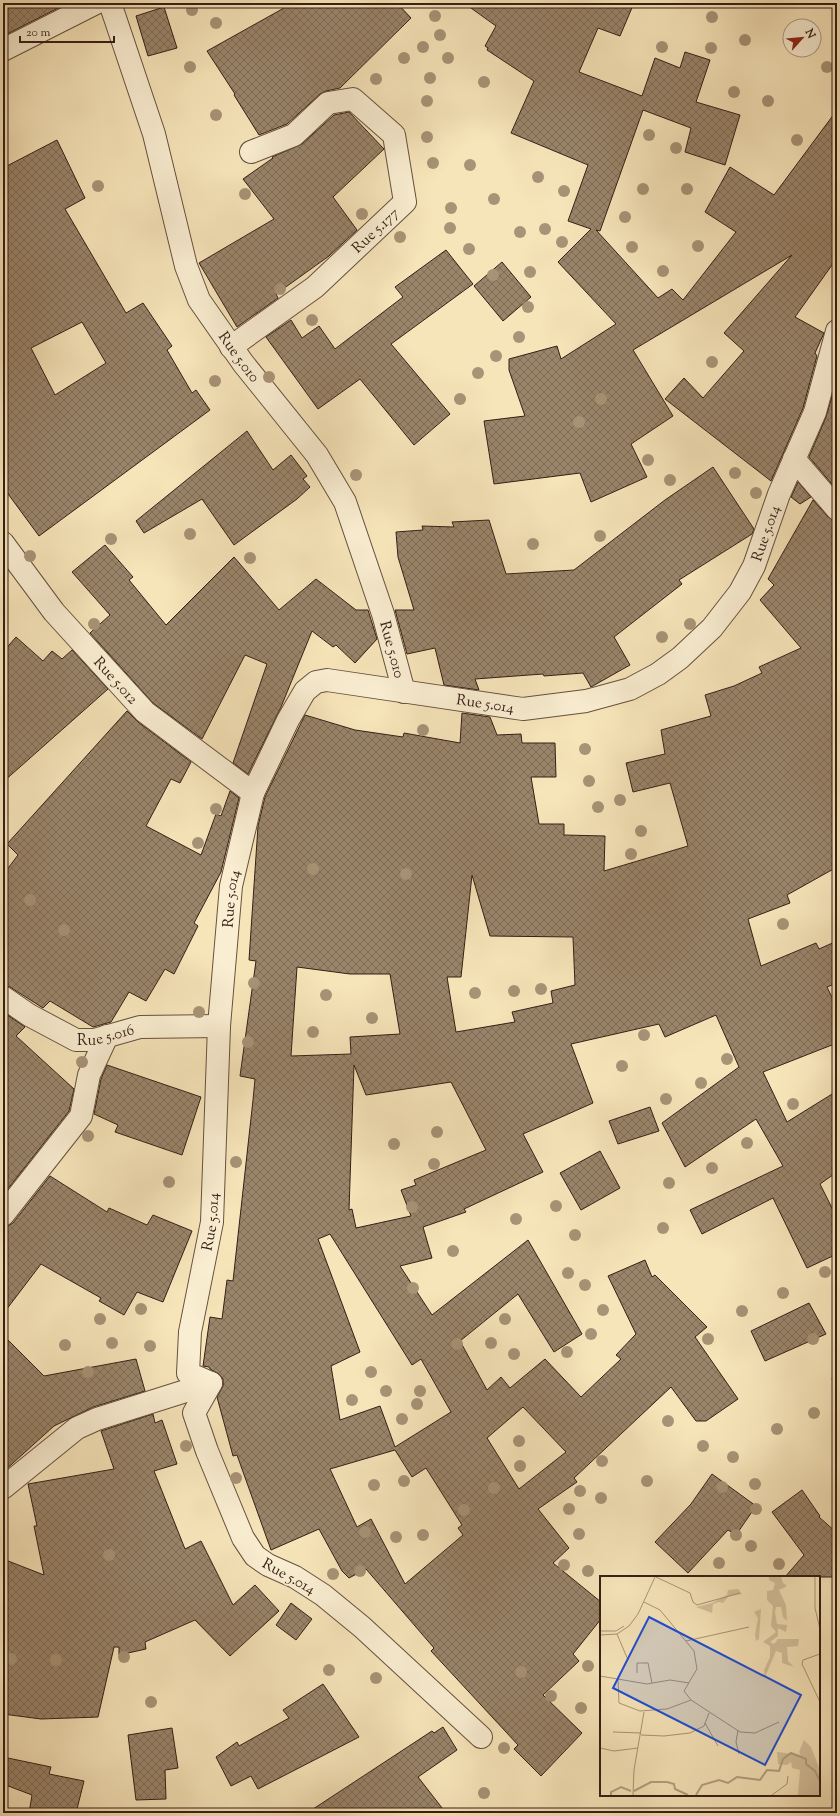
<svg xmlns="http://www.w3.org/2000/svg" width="840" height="1816" viewBox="0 0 840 1816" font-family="'Sorts Mill Goudy',serif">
<defs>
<pattern id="forest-crowns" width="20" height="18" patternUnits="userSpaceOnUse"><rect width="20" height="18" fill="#d6c39e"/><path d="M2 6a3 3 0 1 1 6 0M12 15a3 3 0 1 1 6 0" fill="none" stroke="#b8a787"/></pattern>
<pattern id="building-cross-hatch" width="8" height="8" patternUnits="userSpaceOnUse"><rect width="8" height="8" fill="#9a856b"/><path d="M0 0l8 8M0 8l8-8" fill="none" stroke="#7e6c57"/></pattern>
</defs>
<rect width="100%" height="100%" fill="#f7e5ba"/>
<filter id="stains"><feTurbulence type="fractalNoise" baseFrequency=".005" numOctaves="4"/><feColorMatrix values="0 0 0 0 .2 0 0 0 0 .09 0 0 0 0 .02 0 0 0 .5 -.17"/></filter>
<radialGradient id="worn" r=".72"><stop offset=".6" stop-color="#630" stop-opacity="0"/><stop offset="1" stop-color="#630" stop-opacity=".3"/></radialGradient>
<path fill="url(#forest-crowns)" stroke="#86705a" d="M837 1372V1393L834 1392 832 1378Z"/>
<path fill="url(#building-cross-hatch)" stroke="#351e16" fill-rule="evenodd" d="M3 3H68L3 36Z
M293 3H397L411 18 340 88 326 91 320 94 287 124 259 135 234 95 235 94 207 51Z
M464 3H634L620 36 598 28 579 72 642 96 655 58 680 68 685 52 710 60 696 102 740 115 725 165 685 152 691 128 643 110 600 231 596 230 658 298 672 289 683 300 736 232 705 212 730 167 774 195 837 110V258L795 317 824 333 815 353 817 356 803 408 771 481 665 399 684 378 703 398 744 351 724 333 792 255 633 350 673 416 631 444 647 477 591 502 580 473 494 484 484 421 525 416 509 370V359L557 346 561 359 616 324 558 262 591 229 568 221 588 165 511 133 534 81 487 50 488 48 485 46 496 26Z
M164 7 177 48 148 56 136 16Z
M349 112 384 149 333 197 357 230 329 256 276 294 278 298 237 327 199 263 274 219 243 179 273 158 272 157 302 144 334 115Z
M57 140 85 198 65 209 126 313 143 303 172 346 167 350 192 393 196 390 210 410 39 536 3 487V168ZM82 322 106 363 55 395 31 348Z
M446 250 473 284 391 344 450 414 414 445 360 379 318 409 266 337 291 320 302 338 319 326 335 349 403 297 395 287Z
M502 262 531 297 503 321 474 286Z
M837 379V490L809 457 826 417Z
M247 431 273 470 291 455 307 476 303 479 310 487 297 499 234 545 202 499 144 533 136 521Z
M713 467 754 529 752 534 679 580 682 584 614 637 630 665 591 687 583 673 544 676 543 674 475 679 479 690 444 685 435 648 407 654 395 610H414L398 557 396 532 423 530 422 526 454 527 452 522 489 520 506 574 574 570 665 500Z
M798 482 811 497 800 504 791 497Z
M813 500 828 517 837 521V867L787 895 790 903 748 919 761 966 816 943 819 949 837 941V983L827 987 837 1008V1043L763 1072 787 1122 837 1091V1172L820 1184 837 1218V1254L807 1268 773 1198 702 1234 690 1210 783 1166 756 1119 685 1167 662 1123 739 1067 716 1015 665 1037 659 1024 571 1044 593 1103 523 1134 543 1172 464 1209 466 1212 423 1227 432 1258 400 1266 432 1315 528 1240 582 1334 554 1352 518 1294 460 1341 487 1390 501 1377 510 1388 545 1359 581 1397 621 1359 616 1355 636 1334 608 1276 645 1260 652 1277 655 1275 707 1327 695 1337 738 1399 706 1421H696L671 1387 574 1478 577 1482 538 1509 569 1548 553 1563 601 1602V1619L573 1654 579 1661 543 1695 582 1733 541 1776 514 1749 518 1745 431 1651 434 1648 366 1569 349 1578 342 1571 319 1529 271 1550 237 1455 233 1456 217 1397 223 1386V1379L219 1374 210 1369 209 1367 203 1366 210 1317 222 1319 227 1280 233 1281 253 1100 255 1079 240 1076 256 961 249 960 258 826 265 797 305 715 355 730 403 737 404 733 460 743 462 713 490 717 497 735 521 734 522 743H555L556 777H531L539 824H564V835L605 836 604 871 688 846 670 783 633 792 626 763 665 754 661 730 711 716 705 695 734 686 762 673 759 667 801 648 760 600 774 585 768 579ZM472 875 490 936 573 937 575 985 551 991 553 1003 512 1012 515 1022 456 1032 447 977H461ZM297 967 350 974H390L400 1034 350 1037 351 1054 291 1056ZM354 1065 366 1095 451 1082 486 1150 414 1180 416 1185 401 1190 411 1216 356 1228 352 1209 349 1210ZM330 1234 412 1365 421 1359 451 1412 395 1447 380 1406 340 1420 331 1366 360 1352 318 1239ZM523 1407 566 1452 519 1489 487 1438ZM395 1450 412 1477 426 1468 462 1525 458 1528 463 1535 405 1584 371 1519 357 1527 330 1469Z
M105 545 133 577 129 580 166 625 234 557 279 610 316 579 356 610H368L377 639 355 663 336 645 333 647 312 631 281 707 248 774 233 763 267 664 245 655 202 739 153 703 90 633 110 615 72 572Z
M16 637 43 661 52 651 62 659 72 650 108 689 3 782V652Z
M127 711 138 722 191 762 180 783 171 779 146 826 201 855 216 814 221 816 230 791 239 798 221 872 194 923 198 926 174 974 165 969 146 1001 129 992 111 1022 93 1027 50 1001 43 1008 10 987 3 985V875L18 855 7 844Z
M3 1012 25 1027 16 1036 74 1089 69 1111 3 1195Z
M107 1065 201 1097 182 1155 115 1132 118 1125 94 1114 101 1079Z
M650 1107 659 1131 618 1144 609 1121Z
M600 1151 620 1188 581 1210 560 1173Z
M50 1176 107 1212 109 1208 147 1225 153 1215 192 1231 163 1302 137 1292 124 1315 99 1301 101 1298 41 1264 3 1314V1227L8 1226 13 1223Z
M809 1303 826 1334 765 1361 751 1331Z
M3 1335 44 1376 136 1359 145 1391 93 1407 54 1426 3 1472Z
M153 1414 155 1423 162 1420 177 1464 154 1471 185 1549 201 1541 233 1605 255 1585 279 1611 230 1656 195 1620 145 1642 146 1649 119 1655V1647H114L98 1717 41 1719 3 1714V1559L44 1575 34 1526H37L28 1484 114 1469 101 1431Z
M712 1474 756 1506 736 1535 728 1530 688 1573 655 1542 691 1504Z
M802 1490 820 1516 819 1517 837 1533V1577H785L804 1555 772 1512Z
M291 1603 312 1619 296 1640 276 1625Z
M323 1684 359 1737 258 1789 251 1776 231 1786 216 1757 237 1742 239 1746 289 1718 283 1710Z
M443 1727 457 1750 418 1777 446 1813H307L432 1731 434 1733Z
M172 1728 178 1768 165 1770 166 1799 136 1800 128 1735Z
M3 1757 51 1767 49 1774 84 1781 76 1813H29L32 1795 3 1784Z"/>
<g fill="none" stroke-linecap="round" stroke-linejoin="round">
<defs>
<g id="minor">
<path id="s1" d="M110 3 154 134 186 266 199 300 243 363 317 455 345 502 383 614 404 692"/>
<path d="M3 50 96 3"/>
<path id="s2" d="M231 347 315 287 405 202 394 135 353 99 328 103 294 135 251 152"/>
<path d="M794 459 837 509"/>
<path id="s3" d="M3 543 54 612 145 712 253 793"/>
<path id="s4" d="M3 997 29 1015 76 1040H94L140 1027 219 1026"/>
<path d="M3 1215 81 1116 89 1075 107 1036"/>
<path d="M3 1488 77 1428 97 1419 211 1383"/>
<path id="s5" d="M481 1737 362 1627 323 1595 295 1577 268 1565 255 1556 243 1538 207 1451 194 1413 211 1383 188 1373 190 1332 212 1222 219 1026 231 886 253 793 288 720 305 691 316 682 327 680 523 709 586 701 630 689 658 674 680 658 712 628 740 592 754 566 779 494 815 412 837 331"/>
</g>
</defs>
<use href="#minor" stroke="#66503f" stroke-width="24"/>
<use href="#minor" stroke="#faeed2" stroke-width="22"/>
</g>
<g fill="#a79376">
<circle cx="192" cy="10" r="6"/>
<circle cx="435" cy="16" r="6"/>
<circle cx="712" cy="17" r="6"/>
<circle cx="216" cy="23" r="6"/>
<circle cx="440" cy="35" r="6"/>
<circle cx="745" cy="40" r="6"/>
<circle cx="423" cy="47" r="6"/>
<circle cx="662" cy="47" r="6"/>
<circle cx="711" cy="48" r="6"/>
<circle cx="404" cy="58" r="6"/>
<circle cx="448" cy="58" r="6"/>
<circle cx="190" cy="67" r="6"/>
<circle cx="827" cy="67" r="6"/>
<circle cx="430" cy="78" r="6"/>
<circle cx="376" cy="79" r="6"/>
<circle cx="484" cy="82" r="6"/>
<circle cx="734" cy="92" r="6"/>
<circle cx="427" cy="101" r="6"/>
<circle cx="768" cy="101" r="6"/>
<circle cx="216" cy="115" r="6"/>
<circle cx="649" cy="135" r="6"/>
<circle cx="427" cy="137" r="6"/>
<circle cx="797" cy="140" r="6"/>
<circle cx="676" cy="148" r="6"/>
<circle cx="433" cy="163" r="6"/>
<circle cx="470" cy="165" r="6"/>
<circle cx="538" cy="177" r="6"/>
<circle cx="98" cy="186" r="6"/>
<circle cx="643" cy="189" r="6"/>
<circle cx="687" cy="189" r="6"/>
<circle cx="564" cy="191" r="6"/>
<circle cx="245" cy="194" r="6"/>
<circle cx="494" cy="199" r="6"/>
<circle cx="451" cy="208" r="6"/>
<circle cx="362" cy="214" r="6"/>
<circle cx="625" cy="217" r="6"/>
<circle cx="450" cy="228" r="6"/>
<circle cx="545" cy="229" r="6"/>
<circle cx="520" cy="232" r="6"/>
<circle cx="400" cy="237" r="6"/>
<circle cx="562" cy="242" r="6"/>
<circle cx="698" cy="246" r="6"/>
<circle cx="632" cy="247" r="6"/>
<circle cx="469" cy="249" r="6"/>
<circle cx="663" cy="271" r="6"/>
<circle cx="530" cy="272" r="6"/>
<circle cx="493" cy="275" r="6"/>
<circle cx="280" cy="289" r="6"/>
<circle cx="528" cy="307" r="6"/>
<circle cx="312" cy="320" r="6"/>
<circle cx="519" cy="337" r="6"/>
<circle cx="496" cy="356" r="6"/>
<circle cx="712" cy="362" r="6"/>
<circle cx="478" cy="373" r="6"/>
<circle cx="269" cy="377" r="6"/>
<circle cx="215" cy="381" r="6"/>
<circle cx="460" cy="399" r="6"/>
<circle cx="601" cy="399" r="6"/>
<circle cx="579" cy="422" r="6"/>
<circle cx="648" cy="460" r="6"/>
<circle cx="735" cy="473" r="6"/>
<circle cx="356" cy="475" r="6"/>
<circle cx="670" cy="480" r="6"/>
<circle cx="756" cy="493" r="6"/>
<circle cx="190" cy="534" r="6"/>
<circle cx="600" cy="536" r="6"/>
<circle cx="111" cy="539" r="6"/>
<circle cx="533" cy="544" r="6"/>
<circle cx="30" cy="556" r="6"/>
<circle cx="250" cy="558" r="6"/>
<circle cx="94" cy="624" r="6"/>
<circle cx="690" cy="624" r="6"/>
<circle cx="662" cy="637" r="6"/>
<circle cx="423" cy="730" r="6"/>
<circle cx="585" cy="749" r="6"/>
<circle cx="589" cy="781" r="6"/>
<circle cx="620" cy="800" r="6"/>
<circle cx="598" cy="807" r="6"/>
<circle cx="216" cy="809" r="6"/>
<circle cx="641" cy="831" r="6"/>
<circle cx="198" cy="843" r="6"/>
<circle cx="631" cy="854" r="6"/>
<circle cx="313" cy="869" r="6"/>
<circle cx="406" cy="874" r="6"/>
<circle cx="30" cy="900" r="6"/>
<circle cx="783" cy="924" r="6"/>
<circle cx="64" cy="930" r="6"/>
<circle cx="254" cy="983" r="6"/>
<circle cx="541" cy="989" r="6"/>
<circle cx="514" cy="991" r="6"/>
<circle cx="475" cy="993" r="6"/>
<circle cx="326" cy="995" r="6"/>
<circle cx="199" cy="1012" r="6"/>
<circle cx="372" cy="1018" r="6"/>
<circle cx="313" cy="1032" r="6"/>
<circle cx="644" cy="1035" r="6"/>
<circle cx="248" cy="1042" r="6"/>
<circle cx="727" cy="1059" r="6"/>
<circle cx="82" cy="1062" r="6"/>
<circle cx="622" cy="1066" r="6"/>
<circle cx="701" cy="1083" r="6"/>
<circle cx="666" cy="1099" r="6"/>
<circle cx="793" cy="1104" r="6"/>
<circle cx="437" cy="1132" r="6"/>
<circle cx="88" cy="1136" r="6"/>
<circle cx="747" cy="1143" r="6"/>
<circle cx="394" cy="1144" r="6"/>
<circle cx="236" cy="1162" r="6"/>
<circle cx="434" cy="1164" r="6"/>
<circle cx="712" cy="1168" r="6"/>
<circle cx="169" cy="1182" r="6"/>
<circle cx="669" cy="1183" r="6"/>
<circle cx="556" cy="1206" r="6"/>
<circle cx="412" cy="1207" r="6"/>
<circle cx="516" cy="1219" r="6"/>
<circle cx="663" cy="1228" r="6"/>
<circle cx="575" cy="1235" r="6"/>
<circle cx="453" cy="1251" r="6"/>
<circle cx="825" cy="1272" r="6"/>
<circle cx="568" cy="1273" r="6"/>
<circle cx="585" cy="1285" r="6"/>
<circle cx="413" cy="1288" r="6"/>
<circle cx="783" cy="1293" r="6"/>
<circle cx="141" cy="1309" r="6"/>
<circle cx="603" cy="1310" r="6"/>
<circle cx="742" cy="1311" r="6"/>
<circle cx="100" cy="1319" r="6"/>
<circle cx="505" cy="1319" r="6"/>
<circle cx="591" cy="1334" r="6"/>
<circle cx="708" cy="1339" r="6"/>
<circle cx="813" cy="1339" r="6"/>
<circle cx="112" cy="1343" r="6"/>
<circle cx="491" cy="1343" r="6"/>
<circle cx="457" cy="1344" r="6"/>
<circle cx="65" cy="1345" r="6"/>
<circle cx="150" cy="1346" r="6"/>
<circle cx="567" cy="1352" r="6"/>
<circle cx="514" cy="1354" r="6"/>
<circle cx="88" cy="1372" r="6"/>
<circle cx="371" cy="1372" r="6"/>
<circle cx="386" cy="1391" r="6"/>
<circle cx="420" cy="1391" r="6"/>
<circle cx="352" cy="1400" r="6"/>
<circle cx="417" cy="1404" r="6"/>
<circle cx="814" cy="1413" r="6"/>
<circle cx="402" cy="1419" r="6"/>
<circle cx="668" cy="1421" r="6"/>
<circle cx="777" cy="1429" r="6"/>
<circle cx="519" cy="1441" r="6"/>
<circle cx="186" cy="1446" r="6"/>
<circle cx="703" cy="1446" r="6"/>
<circle cx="733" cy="1457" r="6"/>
<circle cx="602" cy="1461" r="6"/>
<circle cx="520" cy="1466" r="6"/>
<circle cx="236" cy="1478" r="6"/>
<circle cx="404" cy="1481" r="6"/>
<circle cx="647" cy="1481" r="6"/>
<circle cx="755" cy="1484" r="6"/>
<circle cx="374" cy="1485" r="6"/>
<circle cx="722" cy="1487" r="6"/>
<circle cx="494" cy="1488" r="6"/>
<circle cx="580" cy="1491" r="6"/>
<circle cx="601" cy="1498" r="6"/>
<circle cx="569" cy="1509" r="6"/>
<circle cx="756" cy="1509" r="6"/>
<circle cx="464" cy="1510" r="6"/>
<circle cx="365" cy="1532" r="6"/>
<circle cx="579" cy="1534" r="6"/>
<circle cx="423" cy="1535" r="6"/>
<circle cx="736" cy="1535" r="6"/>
<circle cx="396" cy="1537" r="6"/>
<circle cx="751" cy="1546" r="6"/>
<circle cx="109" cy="1555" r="6"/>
<circle cx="719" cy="1563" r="6"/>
<circle cx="779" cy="1564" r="6"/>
<circle cx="564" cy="1565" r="6"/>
<circle cx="360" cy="1571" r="6"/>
<circle cx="588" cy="1571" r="6"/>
<circle cx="333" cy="1574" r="6"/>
<circle cx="124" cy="1657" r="6"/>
<circle cx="11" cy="1659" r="6"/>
<circle cx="56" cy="1660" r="6"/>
<circle cx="588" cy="1666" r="6"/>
<circle cx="329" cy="1670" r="6"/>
<circle cx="521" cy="1672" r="6"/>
<circle cx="376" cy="1678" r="6"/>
<circle cx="551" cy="1696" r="6"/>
<circle cx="151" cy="1702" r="6"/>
<circle cx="581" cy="1708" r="6"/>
<circle cx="504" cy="1748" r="6"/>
<circle cx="484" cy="1793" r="6"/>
</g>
<g text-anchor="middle" stroke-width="3.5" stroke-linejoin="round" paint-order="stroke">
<g font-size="15" fill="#351e16" stroke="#faeed2">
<text dy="5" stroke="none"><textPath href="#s2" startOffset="186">Rue 5.177</textPath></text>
<text dy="5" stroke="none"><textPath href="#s1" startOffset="380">Rue 5.010</textPath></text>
<text dy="5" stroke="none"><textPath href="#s5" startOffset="1752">Rue 5.014</textPath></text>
<text dy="5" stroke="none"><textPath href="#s1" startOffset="715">Rue 5.010</textPath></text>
<text dy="5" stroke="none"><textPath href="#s3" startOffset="178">Rue 5.012</textPath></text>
<text dy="5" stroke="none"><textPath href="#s5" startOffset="1392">Rue 5.014</textPath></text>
<text dy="5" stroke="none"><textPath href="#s5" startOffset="984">Rue 5.014</textPath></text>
<text dy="5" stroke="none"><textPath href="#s4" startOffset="115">Rue 5.016</textPath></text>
<text dy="5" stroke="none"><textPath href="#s5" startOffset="660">Rue 5.014</textPath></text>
<text transform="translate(289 1576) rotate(29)" y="5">Rue 5.014</text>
</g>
</g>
<g transform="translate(600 1576)">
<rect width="220" height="220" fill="#f7e5ba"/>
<path d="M169 1H181L183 7 187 10 179 14 186 29 187 45 183 41 181 31H176L175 36 177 48 187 49 186 56 178 52V60L170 66 174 68 178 63H199L198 70 187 71 188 85 194 91 182 87V77L176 75 165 101 164 94 170 81V70L163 66 176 56 171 50 173 30 167 24V15L173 14 175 7 169 4ZM138 13 142 18 129 20 123 27 119 26 113 28 112 37 96 31 112 27 127 19 128 14ZM161 33 159 63 156 65 155 59 158 42 154 36Z" fill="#d6c39e"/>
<path d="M204 164 211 171 220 194V219H198L200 194 192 192 191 186 187 189 178 188 177 176 201 179 199 176Z" fill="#d6c39e"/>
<path fill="none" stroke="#b5a182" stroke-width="2" d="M34 215 51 206H67L74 208 75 213 88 219M11 219V216L21 211 31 215M96 219 102 209 119 204 128 207 137 201 160 204 167 194 179 195 183 183 191 177 206 183V188L215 195 220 205"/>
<path fill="none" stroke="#a99578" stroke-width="1" d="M56 1 90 17 93 26 97 29 140 17M215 1V32L220 53M44 26 60 34 94 75 97 93 84 115 91 124 140 156 155 157 179 146M0 55H16L24 50M17 58 28 84M0 59 17 58 29 50 38 38 55 1M86 65 149 51M220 78 203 84 202 88 220 126M37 97V87H48L52 107M0 100 47 108 70 104 89 107M18 103 19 127 40 135 67 133 91 124M105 147 118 170M138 154 136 166 139 178M13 156 41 157M41 159 64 160 90 157 104 150 109 137M0 172 14 175 38 172M33 219 34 194 44 136M172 219 187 208 188 200"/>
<path fill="#1d4ed8" fill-opacity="0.15" stroke="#1d4ed8" stroke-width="2" d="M49 41 201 119 165 189 13 112Z"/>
<rect width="220" height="220" fill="none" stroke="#351e16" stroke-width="2"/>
</g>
<rect width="840" height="1816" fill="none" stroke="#f7e5ba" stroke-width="16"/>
<rect x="4" y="4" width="832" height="1808" fill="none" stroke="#351e16" stroke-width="2"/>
<rect x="8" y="8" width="824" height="1800" fill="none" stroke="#351e16"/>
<g transform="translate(802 38) rotate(63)"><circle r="19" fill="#faeed2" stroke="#ab9b87"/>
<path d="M0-3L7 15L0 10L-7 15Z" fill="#8f2418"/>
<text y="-6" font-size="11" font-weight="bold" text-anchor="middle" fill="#351e16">N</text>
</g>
<path d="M20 36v6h94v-6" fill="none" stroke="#351e16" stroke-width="2"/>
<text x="26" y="36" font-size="12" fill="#351e16" stroke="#faeed2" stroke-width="3" paint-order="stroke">20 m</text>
<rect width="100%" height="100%" filter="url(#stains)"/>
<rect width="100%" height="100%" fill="url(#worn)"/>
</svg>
